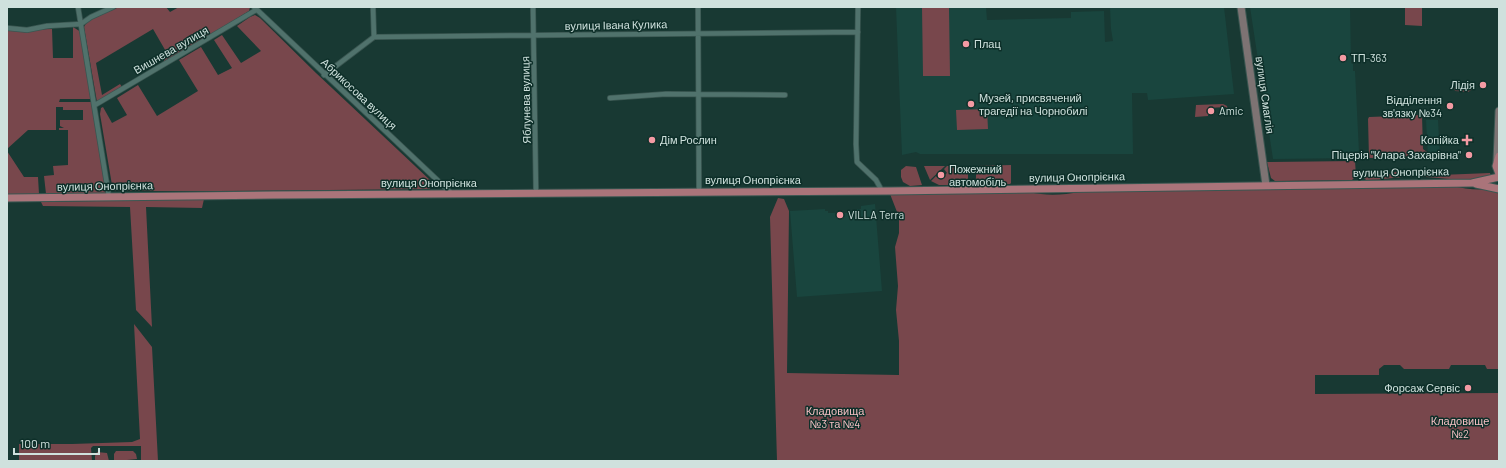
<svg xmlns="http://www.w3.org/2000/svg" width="1506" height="468" viewBox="0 0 1506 468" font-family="Barlow,sans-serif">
<rect width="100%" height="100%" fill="#183933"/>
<path fill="#19453e" d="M896 7H986L987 20 1071 18V12L1104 11 1105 42 1113 41 1111 29 1110 7H1224L1234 94 1148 100 1147 93H1132L1133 154H920L916 152 902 155Z
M1250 7H1350L1351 63 1353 64V71H1355L1359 152 1356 158 1273 159Z
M1426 120H1438L1440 157H1428Z
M875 204 882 291 797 297 790 211 825 209V211H828V213H853V211H857V209H861V206Z"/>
<path fill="#78474c" d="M119 7H166L170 12 179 7H250L249 11 241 16 165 63 163 58 168 55 153 29 96 63 102 95 120 84 122 87 97 102 84 27C90 15 108 13 119 7Z
M922 7H949L950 76H923Z
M1405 7H1422V26L1405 25Z
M255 15 260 18 316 73 431 181 430 189 216 191H113L100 114 101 108 103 107 112 123 127 115 117 98 138 85 157 116 198 91 179 60 201 47 218 75 232 68 214 40 222 35 241 63 261 51 237 26 250 17Z
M73 27 81 32 91 99H60L59 102H91L93 106 107 193 46 194 44 176 54 175 53 166 68 165V130H59V128H64L60 126V120H83V110H63V107H56V130H28L7 149V30L52 29 53 58H73Z
M1456 83H1470L1472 84 1473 89 1468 92 1455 91 1454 88Z
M1223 104 1227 106 1229 115H1226V107L1208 108V116L1195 117 1196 105Z
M987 109 988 129 957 130 956 110Z
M1422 115 1423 149 1427 152 1428 157 1369 158 1368 119 1369 117Z
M7 151 24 177H38L39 194 7 195Z
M1355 161 1356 176 1352 180 1275 181 1271 178 1267 162Z
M1011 165V183L1010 184 946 185H939L931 181 936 176 939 179 947 173 944 169 947 166H968V181H976V166Z
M906 166 916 167 922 185 910 186 903 182 901 177V170Z
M924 166H945L930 180Z
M1401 170H1426L1440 175 1490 173 1491 177C1471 183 1446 178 1426 177 1406 175 1386 180 1366 180L1364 178 1366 176 1387 175Z
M1452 186C1467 189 1485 192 1499 186V369H1487L1485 365H1451L1449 369H1404L1400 365H1384L1379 369V375H1315V394L1499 393V461H777L770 217 778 198 784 199 789 211 787 373 899 375V341L896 310 898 286 895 247 899 233V217L890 194 1029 192C1046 196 1063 195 1080 192Z
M204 199 202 208 146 207 152 327 136 310 130 207 43 206 41 202Z
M134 324 152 347 158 461H141V446H93L91 448 92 461H19V444H72L132 442 140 439Z
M116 451H133L136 454 137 459 127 460 126 461H114V454Z
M97 452 107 453 109 461H95V456Z"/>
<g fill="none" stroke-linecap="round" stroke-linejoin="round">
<defs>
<path id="street" d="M78 7 109 197
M254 7 452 194
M533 7 536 193
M698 7 699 192
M858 7 856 144 857 162 876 180 882 191
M7 28 27 30 47 26 81 24 91 17 113 7
M374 37 858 32
M324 75 374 37 373 7
M610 98 666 94 785 95
M95 105 256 10"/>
<path id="secondary" d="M1241 7 1266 185
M1497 161 1499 111"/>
<path id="primary" d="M1499 156 1496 166 1499 174
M1476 184 1499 189
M7 198 274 195 889 191 1472 183 1499 177"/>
</defs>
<use href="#street" stroke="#3a5651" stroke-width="6"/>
<use href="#secondary" stroke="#3a5651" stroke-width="9"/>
<use href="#primary" stroke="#3a5651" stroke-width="9"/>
<use href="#street" stroke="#50726c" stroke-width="4.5"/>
<use href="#secondary" stroke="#7d7373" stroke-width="7"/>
<use href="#primary" stroke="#aa747a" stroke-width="7"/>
</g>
<g fill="#f49aa3" stroke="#0d2f29" stroke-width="1.5">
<circle cx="966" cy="44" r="4"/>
<circle cx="1343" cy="58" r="4"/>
<circle cx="1483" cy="85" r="4"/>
<circle cx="971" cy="104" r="4"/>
<circle cx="1450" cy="106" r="4"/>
<circle cx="1211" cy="111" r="4"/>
<circle cx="652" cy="140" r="4"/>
<path d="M1465 134h4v4h4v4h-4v4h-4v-4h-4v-4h4z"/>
<circle cx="1469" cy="155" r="4"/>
<circle cx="941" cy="175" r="4"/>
<circle cx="840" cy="215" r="4"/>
<circle cx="1468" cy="388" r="4"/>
</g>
<g text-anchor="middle" stroke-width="3" stroke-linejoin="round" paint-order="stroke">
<g font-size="11" fill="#cfe1dd" stroke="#0d2f29">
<text transform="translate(616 25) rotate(-1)" y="4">вулиця Івана Кулика</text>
<text transform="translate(171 50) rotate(-30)" y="4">Вишнева вулиця</text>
<text transform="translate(359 94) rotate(43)" y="4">Абрикосова вулиця</text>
<text transform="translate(1265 95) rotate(82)" y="4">вулиця Смаглія</text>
<text transform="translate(526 100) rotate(-91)" y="4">Яблунева вулиця</text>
<text transform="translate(1401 172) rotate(-1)" y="4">вулиця Онопрієнка</text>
<text transform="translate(1077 177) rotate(-1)" y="4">вулиця Онопрієнка</text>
<text x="753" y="184">вулиця Онопрієнка</text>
<text x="429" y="187">вулиця Онопрієнка</text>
<text transform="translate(105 186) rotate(-1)" y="4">вулиця Онопрієнка</text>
</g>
<g font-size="11" fill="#cfe1dd" stroke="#0d2f29" text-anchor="start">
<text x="974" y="48">Плац</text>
<text x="1351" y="62">ТП-363</text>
<text x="1475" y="89" text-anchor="end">Лідія</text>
<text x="979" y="102">Музей, присвячений<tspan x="979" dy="13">трагедії на Чорнобилі</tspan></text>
<text x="1442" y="104" text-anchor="end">Відділення<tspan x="1442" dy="13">зв'язку №34</tspan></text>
<text x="1219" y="115">Amic</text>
<text x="660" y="144">Дім Рослин</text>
<text x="1459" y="144" text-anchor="end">Копійка</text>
<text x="1461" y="159" text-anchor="end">Піцерія "Клара Захарівна"</text>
<text x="949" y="173">Пожежний<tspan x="949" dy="13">автомобіль</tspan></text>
<text x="848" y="219">VILLA Terra</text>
<text x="1460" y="392" text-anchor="end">Форсаж Сервіс</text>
</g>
<g font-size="11" fill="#f5bfc3" stroke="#0d2f29">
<text x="835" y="415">Кладовища<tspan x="835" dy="13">№3 та №4</tspan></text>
<text x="1460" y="425">Кладовище<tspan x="1460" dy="13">№2</tspan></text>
</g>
</g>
<rect width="1506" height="468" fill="none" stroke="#cfe1dd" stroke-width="16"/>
<path d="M14 448v6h85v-6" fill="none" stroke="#cfe1dd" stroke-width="2"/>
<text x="20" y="448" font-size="12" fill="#cfe1dd" stroke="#0d2f29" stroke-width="3" paint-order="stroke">100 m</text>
</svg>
